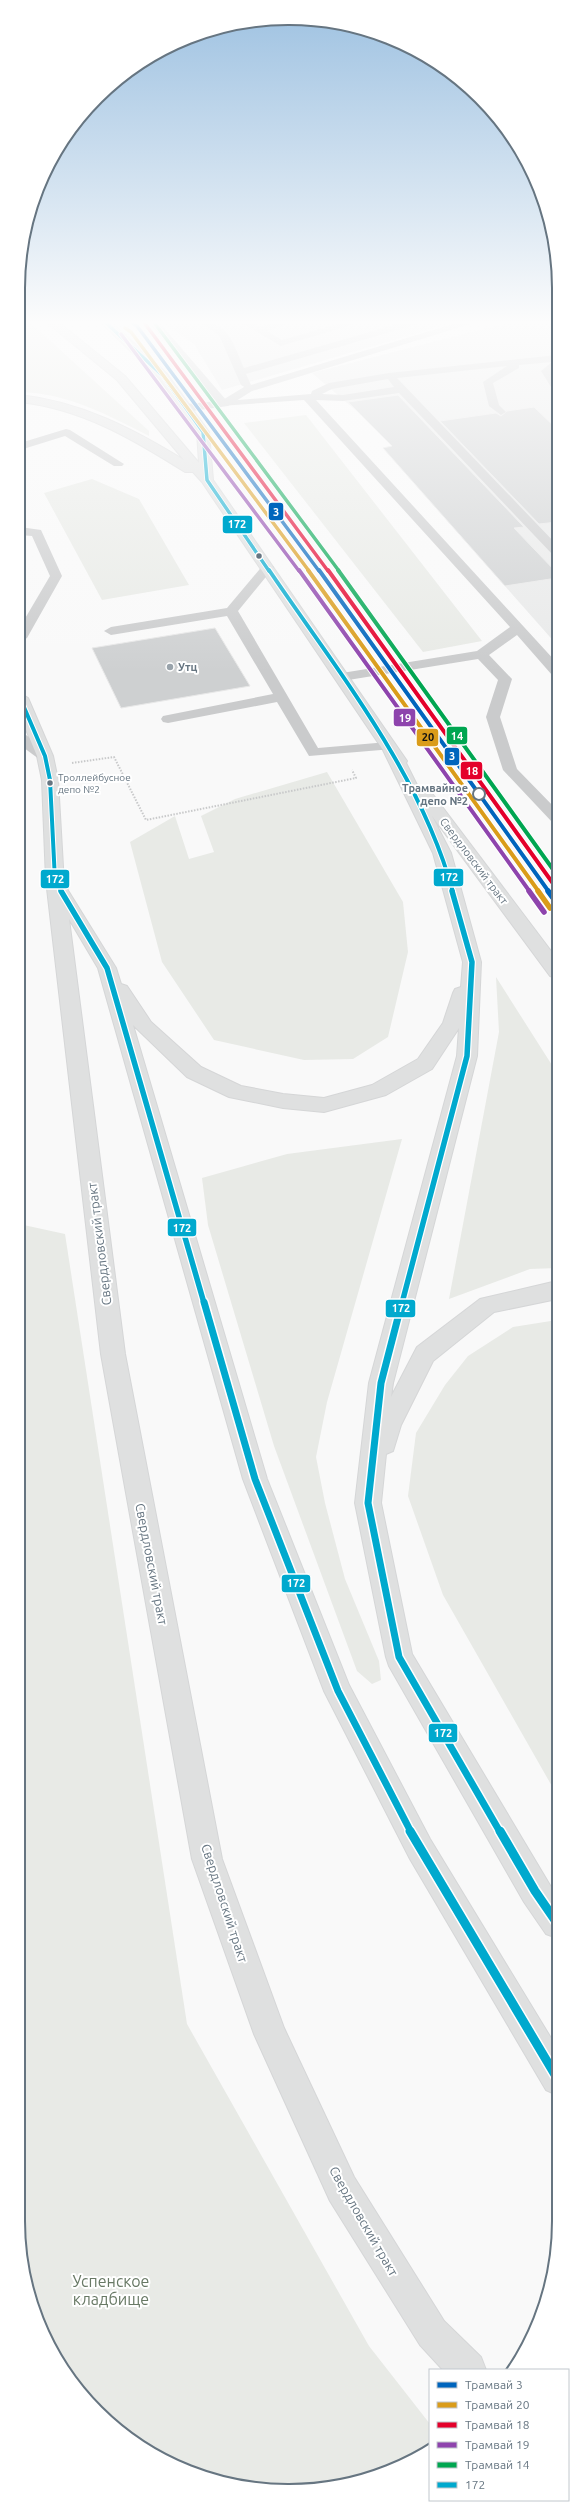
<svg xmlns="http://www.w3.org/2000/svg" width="577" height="2509" viewBox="0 0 577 2509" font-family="Ubuntu,sans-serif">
<rect width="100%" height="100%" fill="#f9f9f9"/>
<path fill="#e8e9e9" d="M160 321H459L222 390 194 344Z
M514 321H557V645L383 448 415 443 389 410 360 414 312 373Z"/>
<path fill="#e8eae6" d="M20 321H28L33 325 149 431V436C108 415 67 393 20 392Z
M306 415 482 641 423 652 244 423Z
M92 479 139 499 189 585 102 600 44 493Z
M327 772 403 902 408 952 388 1037 353 1059 304 1060 214 1040 162 962 130 842 175 816 189 859 214 852 201 816 235 799Z
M496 977 557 1073V1268L530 1269 449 1299 499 1032Z
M402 1139 327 1402 316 1457 325 1503 345 1579 379 1661 381 1680 372 1684 357 1671 274 1446 208 1225 202 1178 287 1154Z
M19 1224 65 1234 187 2024 369 2346 430 2424V2450L408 2463 359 2482 271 2490 218 2482 169 2463 124 2435 85 2399 39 2324 23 2273 18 2220Z
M557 1320V1795L443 1595 408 1496 416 1433 445 1385 468 1356 513 1327Z"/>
<path fill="#ced0d1" stroke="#e8e8e8" d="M398 395 524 527 514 528 557 573V578L505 586 383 448 392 446 348 402Z
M534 407 557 429V522L539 524 440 421 496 413 501 416 507 411Z
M215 628 250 686 121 708 92 648Z"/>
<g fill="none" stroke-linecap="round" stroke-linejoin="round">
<defs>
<path id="primary" d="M45 321H57L125 376 199 463 197 432 159 378 99 321H110L167 374 209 432 213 480 407 761 406 763 420 791 431 792 557 959V978L550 976 432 816 451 853 481 962 477 1056 393 1383 391 1397 417 1347 480 1299 557 1281V1299L494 1312 433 1361 401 1425 393 1451 386 1454 381 1503 412 1654 557 1897V1938L546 1934 524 1902 389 1666 386 1657 355 1503 369 1383 457 1056 459 1028 432 1069 386 1095 324 1112 283 1108 229 1097 187 1077 133 1025 267 1479 349 1685 430 1839 557 2048V2095L546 2090 410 1859 324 1691 243 1479 98 968 69 919 125 1354 222 1859 284 2028 354 2177 444 2321 481 2357 486 2370H443L420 2345 330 2201 254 2034 192 1859 101 1354 46 880 42 780 37 756 20 715V693L28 698 53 756 58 780 64 884 116 968 121 984 127 986 151 1022 201 1067 241 1086 283 1094 324 1098 372 1085 418 1059 443 1023 453 993 455 989 461 987 463 962 433 853 383 750 202 482 193 472H185C133 439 82 409 20 402V395C81 402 132 428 184 460L117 380Z"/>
</defs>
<use href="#primary" stroke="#d5d6d7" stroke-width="2"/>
<path stroke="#c8c9ca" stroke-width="2" stroke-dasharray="1.5 1.5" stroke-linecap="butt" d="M418 744 433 740
M72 763 114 757 146 820 356 778 352 770"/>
<path fill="#cacbcc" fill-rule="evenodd" d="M148 321H158L227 401 311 394 312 391 329 383 389 373 557 355V368L552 372 557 380V391L553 390 541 371 552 362 519 365V368L493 383 499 405 506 412 501 415 489 406 483 382 507 366 397 378 557 545V556L553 555 399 393 343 401 316 400 557 663V676L552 675 517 635 489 655 512 679 500 717 517 769 557 810V823L552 822 503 770 486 717 498 680 478 659 342 681 335 677 342 673 477 651 510 627 304 400 220 406ZM388 379 394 387 343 395 322 394 332 389Z
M198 321C229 321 233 344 244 368L394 325 388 321H428L246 374 251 385 246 388 241 385 219 335Z
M238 321H250L260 327 279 321H295L267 331 282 340 348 321H364L281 346Z
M66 429 70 430 124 464 122 466H114L65 436 20 450V443Z
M20 481 24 482 26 486 20 489Z
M20 527 41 530 62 576 27 638 20 642V627L50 576 32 536 20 535Z
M268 563 274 567 238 611 318 748 388 742 395 746 393 749 309 756 277 702 168 723 163 722 161 719 163 716 273 694 227 616 111 635 104 631 111 627 227 608 264 564Z"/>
<path fill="#cacbcc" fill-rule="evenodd" d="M463 321H480L252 391 228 406 185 412 179 408 185 404 221 401 244 387Z"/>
<path fill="#cacbcc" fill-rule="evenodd" d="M20 733 26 735 51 753 53 756 51 759H39L20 745Z"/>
<use href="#primary" fill="#dfe0e0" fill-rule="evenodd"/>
<defs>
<path id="bus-1-far4" d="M104 321 163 376 203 432 207 480 269 571"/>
<path id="bus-1-far3" d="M269 570C338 672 420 772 453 892
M20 698 45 756 50 780 55 880 62 892"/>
<path id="bus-1-far2" d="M61 891 107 968 204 1303
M402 1303 467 1056 472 962 452 891"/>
<path id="bus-1-far1" d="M204 1302 255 1479 338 1691 411 1832
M402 1302 381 1383 368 1503 399 1657 500 1832"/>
<path id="bus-1" d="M410 1831 557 2078
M500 1831 535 1891 557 1923"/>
</defs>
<use href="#bus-1-far4" stroke="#fff" stroke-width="5"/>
<use href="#bus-1-far3" stroke="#fff" stroke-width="6"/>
<use href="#bus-1-far2" stroke="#fff" stroke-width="8"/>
<use href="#bus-1-far1" stroke="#fff" stroke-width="10"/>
<use href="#bus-1" stroke="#fff" stroke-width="12"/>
<use href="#bus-1-far4" stroke="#00a9ce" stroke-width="3.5"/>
<use href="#bus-1-far3" stroke="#00a9ce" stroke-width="4"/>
<use href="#bus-1-far2" stroke="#00a9ce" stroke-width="5.5"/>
<use href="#bus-1-far1" stroke="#00a9ce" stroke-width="7"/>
<use href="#bus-1" stroke="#00a9ce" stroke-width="9"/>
<defs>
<path id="tram-1-far2" d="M130 321 137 326 319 571"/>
<path id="tram-1-far1" d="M319 570 549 892"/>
<path id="tram-1" d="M548 891 557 903"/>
<path id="tram-2-far2" d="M125 328 131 332 309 571"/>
<path id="tram-2-far1" d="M308 570 539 892"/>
<path id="tram-2" d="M538 891 550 908"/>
<path id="tram-3-far1" d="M143 321 328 571"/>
<path id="tram-3" d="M328 570 557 889"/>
<path id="tram-4-far2" d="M121 334 299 571"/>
<path id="tram-4-far1" d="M299 570 530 892"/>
<path id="tram-4" d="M529 891 544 912"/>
<path id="tram-5-far1" d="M153 321 339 571"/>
<path id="tram-5" d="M338 570 557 875"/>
</defs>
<use href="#tram-1-far2" stroke="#fff" stroke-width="5"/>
<use href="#tram-1-far1" stroke="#fff" stroke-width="6"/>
<use href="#tram-1" stroke="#fff" stroke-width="8"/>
<use href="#tram-2-far2" stroke="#fff" stroke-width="5"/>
<use href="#tram-2-far1" stroke="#fff" stroke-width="6"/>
<use href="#tram-2" stroke="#fff" stroke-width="8"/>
<use href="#tram-3-far1" stroke="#fff" stroke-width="5"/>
<use href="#tram-3" stroke="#fff" stroke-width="6"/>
<use href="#tram-4-far2" stroke="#fff" stroke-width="5"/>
<use href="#tram-4-far1" stroke="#fff" stroke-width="6"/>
<use href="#tram-4" stroke="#fff" stroke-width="8"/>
<use href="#tram-5-far1" stroke="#fff" stroke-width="5"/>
<use href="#tram-5" stroke="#fff" stroke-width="6"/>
<use href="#tram-1-far2" stroke="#0065bd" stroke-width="3.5"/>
<use href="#tram-1-far1" stroke="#0065bd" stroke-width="4"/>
<use href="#tram-1" stroke="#0065bd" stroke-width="5.5"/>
<use href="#tram-2-far2" stroke="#da9c1a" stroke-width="3.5"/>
<use href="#tram-2-far1" stroke="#da9c1a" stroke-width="4"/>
<use href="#tram-2" stroke="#da9c1a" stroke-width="5.5"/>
<use href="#tram-3-far1" stroke="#e4002b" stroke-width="3.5"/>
<use href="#tram-3" stroke="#e4002b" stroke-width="4"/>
<use href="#tram-4-far2" stroke="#8e44ad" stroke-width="3.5"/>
<use href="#tram-4-far1" stroke="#8e44ad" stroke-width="4"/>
<use href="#tram-4" stroke="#8e44ad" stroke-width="5.5"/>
<use href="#tram-5-far1" stroke="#00a651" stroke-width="3.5"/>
<use href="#tram-5" stroke="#00a651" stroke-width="4"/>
</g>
<linearGradient id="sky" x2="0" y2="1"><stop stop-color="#9dc1e1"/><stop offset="0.48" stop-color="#fcfcfc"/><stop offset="1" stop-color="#fcfcfc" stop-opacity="0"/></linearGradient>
<rect width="577" height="672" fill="url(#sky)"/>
<g fill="#667581" stroke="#fff" stroke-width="1.5">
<circle cx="259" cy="556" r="3.5"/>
<circle cx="50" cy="783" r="3.5"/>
</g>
<circle fill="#99a3ab" stroke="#fff" stroke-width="1.5" cx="170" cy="667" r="4"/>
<circle fill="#fff" stroke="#667581" stroke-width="2" cx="479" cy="794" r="6"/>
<g text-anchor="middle" stroke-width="4" stroke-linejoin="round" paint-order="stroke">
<g font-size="10" fill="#667581" stroke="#fff" text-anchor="start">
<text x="58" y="781">Троллейбусное<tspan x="58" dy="12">депо №2</tspan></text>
</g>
<g font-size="11" font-weight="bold" fill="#667581" stroke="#fff" text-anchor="start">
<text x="178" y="671">Утц</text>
</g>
<g font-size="11" font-weight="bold" fill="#667581" stroke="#fff" text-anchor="end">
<text x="468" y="792">Трамвайное<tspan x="468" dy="13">депо №2</tspan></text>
</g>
<g font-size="11" fill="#667581" stroke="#fff">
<text transform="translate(474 861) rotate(53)" y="4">Свердловский тракт</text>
</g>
<g font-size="13" fill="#667581" stroke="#fff">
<text transform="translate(99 1244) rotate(-97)" y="5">Свердловский тракт</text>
<text transform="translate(152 1564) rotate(79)" y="5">Свердловский тракт</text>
<text transform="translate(225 1903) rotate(72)" y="5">Свердловский тракт</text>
<text transform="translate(364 2221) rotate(60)" y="5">Свердловский тракт</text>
</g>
<g font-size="16" fill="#687965" stroke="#fff">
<text x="111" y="2287">Успенское<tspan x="111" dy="18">кладбище</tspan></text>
</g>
</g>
<path d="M0 0H577V2509H0ZM288 25H289A263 263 0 0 1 552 288V2221A263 263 0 0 1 289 2484H288A263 263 0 0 1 25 2221V288A263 263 0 0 1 288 25Z" fill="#fff" fill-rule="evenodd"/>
<path fill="none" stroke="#667581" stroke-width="2" d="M288 25H289A263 263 0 0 1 552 288V2221A263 263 0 0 1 289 2484H288A263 263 0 0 1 25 2221V288A263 263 0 0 1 288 25Z"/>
<g stroke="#fff" stroke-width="1.5">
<rect x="268" y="502" width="16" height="19" rx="4" fill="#0065bd"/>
<rect x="222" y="515" width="31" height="19" rx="4" fill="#00a9ce"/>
<rect x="393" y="708" width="23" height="19" rx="4" fill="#8e44ad"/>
<rect x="446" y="726" width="22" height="19" rx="4" fill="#00a651"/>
<rect x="416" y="728" width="23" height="19" rx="4" fill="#da9c1a"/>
<rect x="444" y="747" width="16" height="19" rx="4" fill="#0065bd"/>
<rect x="460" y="761" width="23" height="19" rx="4" fill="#e4002b"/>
<rect x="433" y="868" width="31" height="19" rx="4" fill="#00a9ce"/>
<rect x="40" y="869" width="30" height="20" rx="4" fill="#00a9ce"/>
<rect x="167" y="1218" width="30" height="19" rx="4" fill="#00a9ce"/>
<rect x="385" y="1299" width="31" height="19" rx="4" fill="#00a9ce"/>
<rect x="281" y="1574" width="30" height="19" rx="4" fill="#00a9ce"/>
<rect x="428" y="1723" width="30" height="20" rx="4" fill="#00a9ce"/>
</g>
<g font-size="11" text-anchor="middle" font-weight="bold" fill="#fff">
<text x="276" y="516">3</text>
<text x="237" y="528">172</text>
<text x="405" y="722">19</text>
<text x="457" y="740">14</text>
<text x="452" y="760">3</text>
<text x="472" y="775">18</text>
<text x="449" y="881">172</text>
<text x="55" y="883">172</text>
<text x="182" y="1232">172</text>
<text x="401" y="1312">172</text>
<text x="296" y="1587">172</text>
<text x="443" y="1737">172</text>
</g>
<g font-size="11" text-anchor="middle" font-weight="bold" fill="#111">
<text x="428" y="741">20</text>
</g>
<rect x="429" y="2369" width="140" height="132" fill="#ffffff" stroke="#c2c8cd"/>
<rect x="437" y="2382" width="20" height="6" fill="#0065bd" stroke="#c2c8cd"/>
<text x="465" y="2389" font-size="12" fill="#667581">Трамвай 3</text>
<rect x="437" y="2402" width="20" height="6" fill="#da9c1a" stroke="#c2c8cd"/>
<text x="465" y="2409" font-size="12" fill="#667581">Трамвай 20</text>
<rect x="437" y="2422" width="20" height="6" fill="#e4002b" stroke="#c2c8cd"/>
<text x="465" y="2429" font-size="12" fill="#667581">Трамвай 18</text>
<rect x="437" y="2442" width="20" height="6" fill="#8e44ad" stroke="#c2c8cd"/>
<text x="465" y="2449" font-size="12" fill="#667581">Трамвай 19</text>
<rect x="437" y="2462" width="20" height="6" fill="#00a651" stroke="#c2c8cd"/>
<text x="465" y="2469" font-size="12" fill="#667581">Трамвай 14</text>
<rect x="437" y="2482" width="20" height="6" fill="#00a9ce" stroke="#c2c8cd"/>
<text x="465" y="2489" font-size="12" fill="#667581">172</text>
</svg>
